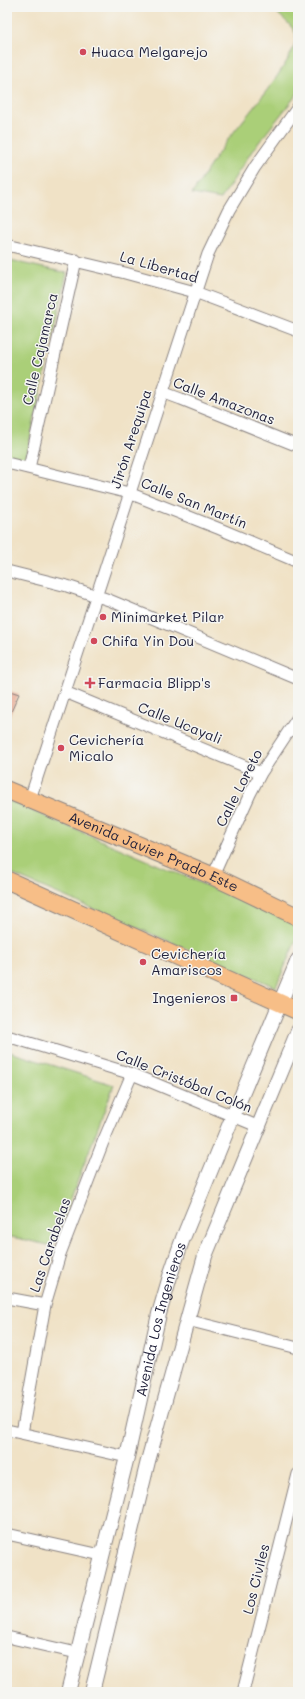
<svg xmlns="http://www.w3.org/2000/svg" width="305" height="1699" viewBox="0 0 305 1699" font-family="Mali,sans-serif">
<rect width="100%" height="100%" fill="#f6f6f2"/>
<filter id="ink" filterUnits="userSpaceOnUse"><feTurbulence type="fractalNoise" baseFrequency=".025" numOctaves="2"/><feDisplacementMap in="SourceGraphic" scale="8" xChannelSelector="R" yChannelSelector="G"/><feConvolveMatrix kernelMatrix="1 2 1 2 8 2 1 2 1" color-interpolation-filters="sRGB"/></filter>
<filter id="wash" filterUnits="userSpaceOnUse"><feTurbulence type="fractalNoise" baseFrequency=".012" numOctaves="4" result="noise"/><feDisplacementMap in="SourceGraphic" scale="16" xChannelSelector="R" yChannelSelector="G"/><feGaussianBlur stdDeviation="0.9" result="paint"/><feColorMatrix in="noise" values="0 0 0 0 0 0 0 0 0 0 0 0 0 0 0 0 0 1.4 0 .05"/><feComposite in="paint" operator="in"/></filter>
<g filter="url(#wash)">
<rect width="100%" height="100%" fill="#f0e2c6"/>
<path fill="#aacf78" stroke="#66785a" d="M270 7H298V93L252 151 221 199 192 194C202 179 211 163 222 148 237 125 297 61 296 36 296 28 277 13 270 7Z
M7 260 67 273 25 462 7 458Z
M7 800 298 925V935L276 987 7 872Z
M7 1051 114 1085 53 1246 7 1236Z"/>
<g id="blocks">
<path fill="#e49b81" d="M7 690 19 694 7 721Z"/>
</g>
</g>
<g filter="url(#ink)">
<use href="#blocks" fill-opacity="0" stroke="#898280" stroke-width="1"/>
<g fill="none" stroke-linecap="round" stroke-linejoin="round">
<defs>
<path id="minor" d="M7 245 125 273 195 292 298 331
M162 392 181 399 298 446
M7 463 129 493 220 529 298 562
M29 468 76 260
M7 571 67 586 109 600 298 679
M65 692 261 773
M30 799 208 254 229 210 255 167 298 107
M213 876 250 794 261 773 298 717
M7 1036 132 1074 257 1126
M7 1298 45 1305
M187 1320 298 1348
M7 1430 127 1457
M22 1433 45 1305 60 1254 103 1142 132 1074
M7 1534 101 1555
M7 1637 77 1653
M243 1692 298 1474"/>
<g id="tertiary">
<path id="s1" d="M68 1692 127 1457 159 1314 171 1273 183 1238 233 1116 298 960"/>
<path d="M92 1692 148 1461 205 1256 298 1031"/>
</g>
<g id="primary">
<path id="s2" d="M7 790 213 876 298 917"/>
<path d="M7 880 298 1011"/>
</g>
</defs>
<use href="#minor" stroke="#898280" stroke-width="13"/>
<use href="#tertiary" stroke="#898280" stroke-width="16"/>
<use href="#primary" stroke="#898280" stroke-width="19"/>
<use href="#minor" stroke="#fff" stroke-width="11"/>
<use href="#tertiary" stroke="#fff" stroke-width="14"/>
<use href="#primary" stroke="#f7be87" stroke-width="17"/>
</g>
</g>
<g fill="#d1495b" stroke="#f6f6f2" stroke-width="1.5">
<circle cx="83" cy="52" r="4"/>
<circle cx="103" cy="617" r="4"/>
<circle cx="94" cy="641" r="4"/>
<path d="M88 677h4v4h4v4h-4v4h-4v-4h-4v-4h4z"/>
<circle cx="61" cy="748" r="4"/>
<circle cx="143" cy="962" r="4"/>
<rect x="230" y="994" width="8" height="8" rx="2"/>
</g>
<g text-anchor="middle" stroke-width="3" stroke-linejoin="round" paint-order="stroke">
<g font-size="14" fill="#22223b" stroke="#f6f6f2" text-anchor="start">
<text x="91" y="57">Huaca Melgarejo</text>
<text x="111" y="622">Minimarket Pilar</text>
<text x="102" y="646">Chifa Yin Dou</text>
<text x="98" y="688">Farmacia Blipp's</text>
<text x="69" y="745">Cevichería<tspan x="69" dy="16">Micalo</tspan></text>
<text x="151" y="959">Cevichería<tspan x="151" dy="16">Amariscos</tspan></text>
<text x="226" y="1003" text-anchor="end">Ingenieros</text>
</g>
<g font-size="14" fill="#22223b" stroke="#f6f6f2">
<text transform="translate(159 267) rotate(16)" y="5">La Libertad</text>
<text transform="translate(40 349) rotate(-77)" y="5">Calle Cajamarca</text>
<text transform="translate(224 401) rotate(21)" y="5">Calle Amazonas</text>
<text transform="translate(131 439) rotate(-72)" y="5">Jirón Arequipa</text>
<text transform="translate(194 503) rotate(22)" y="5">Calle San Martín</text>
<text transform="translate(180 723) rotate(22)" y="5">Calle Ucayali</text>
<text transform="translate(239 788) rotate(-63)" y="5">Calle Loreto</text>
<text dy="5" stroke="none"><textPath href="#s2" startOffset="159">Avenida Javier Prado Este</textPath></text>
<text transform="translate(184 1081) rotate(22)" y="5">Calle Cristóbal Colón</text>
<text transform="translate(50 1245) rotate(-71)" y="5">Las Carabelas</text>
<text dy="5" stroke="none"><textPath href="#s1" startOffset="384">Avenida Los Ingenieros</textPath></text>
<text transform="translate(256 1579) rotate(-76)" y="5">Los Civiles</text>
</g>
</g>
<rect width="305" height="1699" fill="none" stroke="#f6f6f2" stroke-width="24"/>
</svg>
